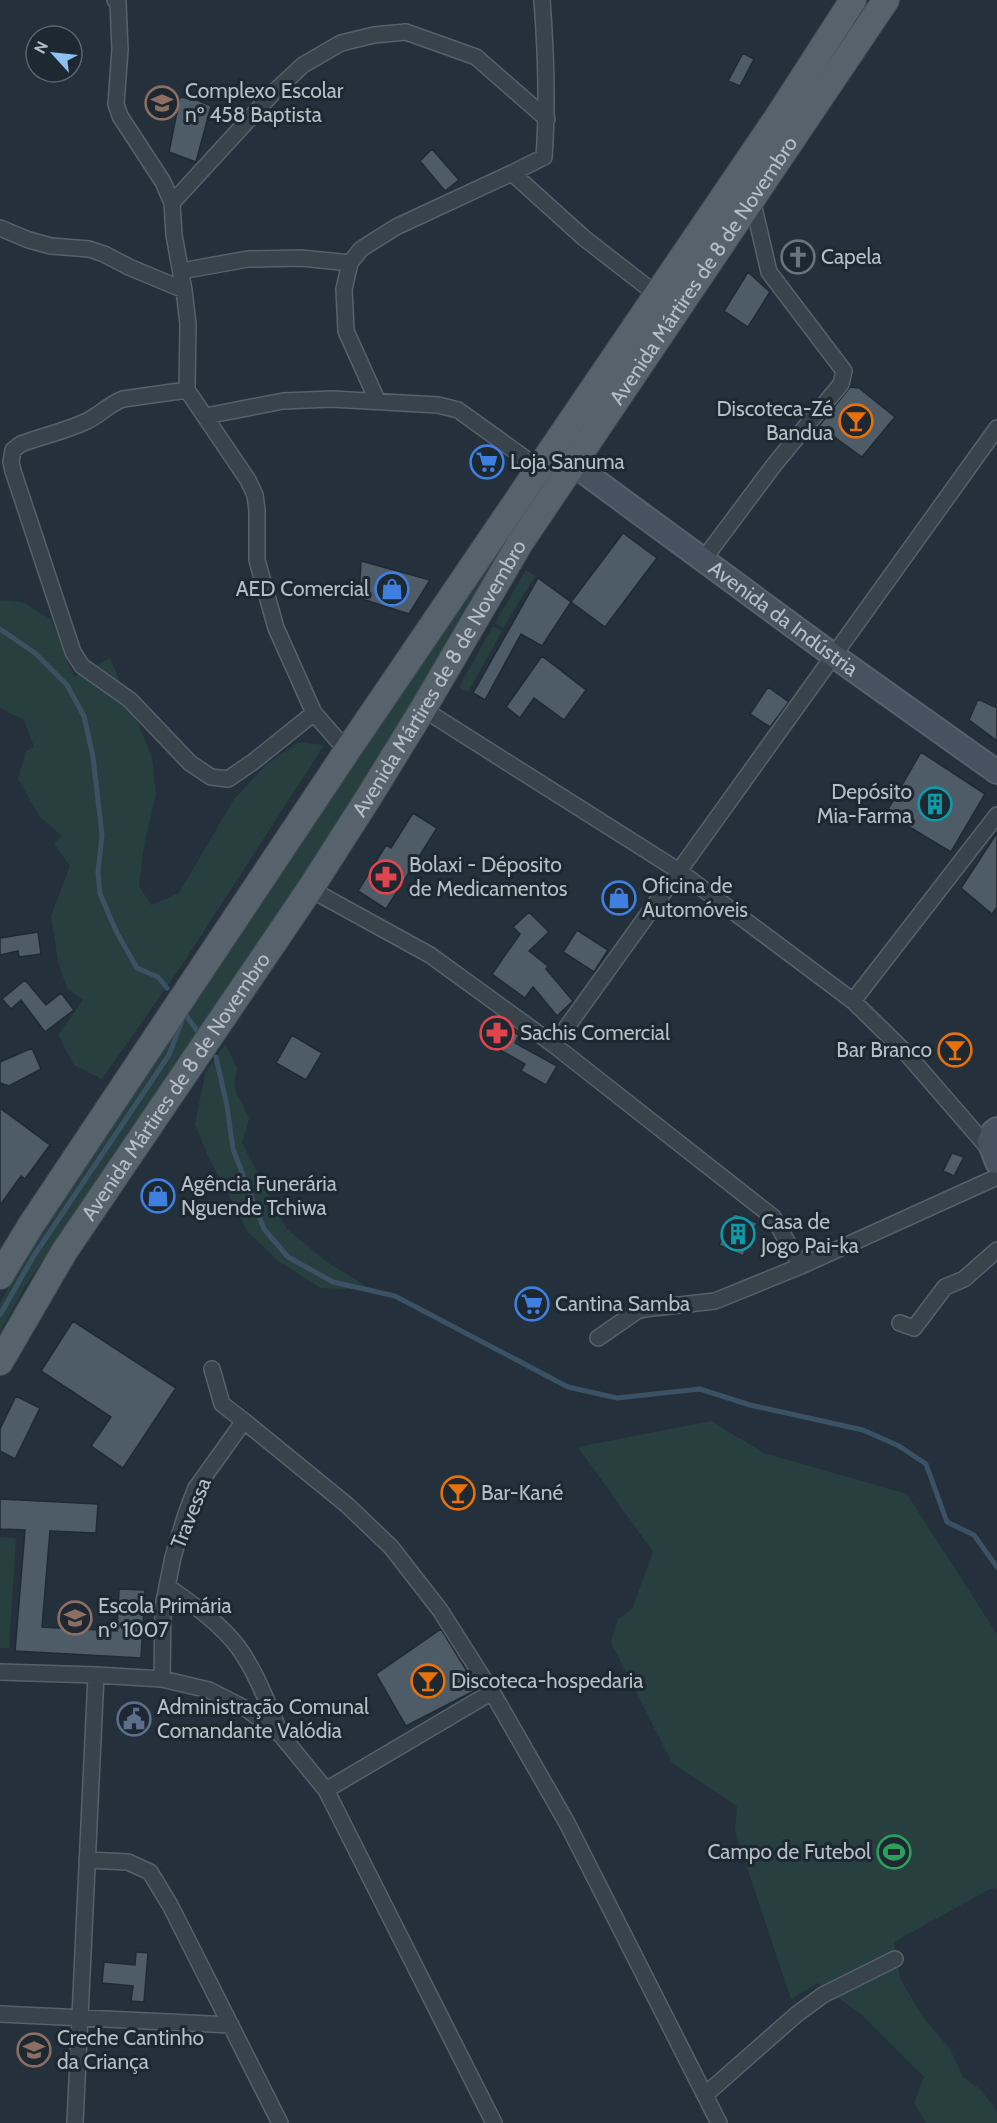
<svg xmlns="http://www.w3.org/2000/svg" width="997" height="2123" viewBox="0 0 997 2123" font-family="Cabin,sans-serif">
<rect width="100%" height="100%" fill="#24313c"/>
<path fill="#273f3e" d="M521 516 454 629 380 766 67 1224 26 1285 0 1332V1303L11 1283 53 1215 174 1029Z
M526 570 535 576 503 628 495 623Z
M0 600 22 602 51 619 74 677 110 658 152 757 156 795 144 845 139 886 151 905 179 893 234 799 266 765 299 742 324 745 184 962 102 1079 74 1065 58 1035 83 1000 67 988 58 961 51 916 70 866 54 844 62 836 40 817 18 779 26 751 34 747 24 720 0 708Z
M493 626 502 631 468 692 459 687Z
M225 1044 237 1068 234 1087 249 1119 242 1143 286 1228 327 1262 372 1290 321 1288 278 1261 248 1232 208 1156 195 1124 205 1074Z
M711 1421 764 1453 907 1494 997 1634V1888L988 1890 894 1942 900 1978 922 2016 950 2049 963 2077 981 2090 997 2111V2123H926L914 2103 924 2077 862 2015 818 1983 791 1999 735 1831 737 1806 672 1763 611 1642 618 1619 632 1609 653 1552 578 1447Z
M0 1537 16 1538 9 1648H0Z"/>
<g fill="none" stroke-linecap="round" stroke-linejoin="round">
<path stroke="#3b5164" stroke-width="5" d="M0 629 35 653 67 685 84 716 93 757 102 835 98 872 100 894 117 933 137 968 158 977 167 988
M185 1014 198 1032
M216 1057 227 1106 233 1149 264 1229 288 1257 333 1282 395 1296 568 1387 617 1398 700 1389 750 1405 863 1430 899 1446 926 1464 947 1522 974 1535 997 1567
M0 1315 33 1257 169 1055 184 1015"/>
</g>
<path fill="#4e5c67" stroke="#1f2a33" stroke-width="1.5" d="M743 53 754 59 740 86 728 81Z
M180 97 197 100 211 106 196 162 169 152Z
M432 149 459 180 445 191 420 161Z
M748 272 770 292 748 327 724 311Z
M850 387 859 388 895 417 862 457 819 426Z
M623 533 657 558 605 627 571 602Z
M361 561 430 580 409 614 359 598Z
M538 578 571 602 542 646 521 634 485 700 473 693Z
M542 656 586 690 564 720 534 698 520 718 506 707Z
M768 687 789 702 770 727 750 714Z
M978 699 997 708V741L969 720Z
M921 752 985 794 951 852 886 813Z
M413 813 437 828 386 909 358 891 386 845 391 848Z
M997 833V907L992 914 961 888Z
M615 880 638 895 624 917 600 902Z
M529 912 549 932 529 951 548 966 546 969 573 1001 557 1016 533 987 525 998 492 974 520 934 513 927Z
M577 930 608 950 594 972 563 952Z
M38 932 41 954 19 957 18 951 0 955V938Z
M25 980 46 1005 61 993 74 1010 45 1032 21 1000 11 1009 2 999Z
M494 1022 519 1035 515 1043 557 1066 546 1085 521 1071 525 1064 484 1041Z
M292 1035 322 1053 306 1080 276 1063Z
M32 1048 41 1069 9 1086 0 1083V1062Z
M0 1108 50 1145 25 1179 21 1176 0 1205Z
M952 1153 964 1157 954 1176 943 1171Z
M734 1213 757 1223 743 1256 719 1245Z
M73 1321 176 1388 123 1468 91 1446 111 1417 41 1371Z
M16 1396 40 1408 15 1459 0 1451V1429Z
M0 1499 98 1504 96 1533 50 1531 42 1627 117 1631 119 1589 145 1590 141 1658 15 1651 25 1530 0 1529Z
M441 1629 478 1689 406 1726 376 1674Z
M136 1952 148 1953 144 2002 131 2001 133 1986 102 1983 104 1962 135 1965Z"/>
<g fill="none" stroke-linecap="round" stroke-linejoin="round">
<defs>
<path id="street" d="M115 0 118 2 120 50 116 104 120 116 163 182 172 203 174 235 184 290 188 324 187 390 248 480 255 495 257 510V560L276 628 314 713 347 751
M542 0C546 53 548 104 544 157L512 173 584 238 656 294
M172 203 273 93 303 65 341 43 374 35 406 32 476 57 547 119
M0 228 29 240 51 246 89 249 104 254 129 267 184 290
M181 271 248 259 301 258 350 263
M187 390 123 399C109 404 100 415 87 421 66 431 42 436 21 444L13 450 11 462 13 471 73 652 82 666 130 700 190 763 211 777 228 779 253 762 314 713
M377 400 346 331 344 289 350 263 361 249 396 227 512 173
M206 416 283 401 332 399 438 405 458 410 540 469
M703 560 774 465 841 384 844 371 769 272 752 199
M423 709 679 871 853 1001 907 1054 991 1151
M310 889 430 955 554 1045 773 1217 801 1266 997 1177
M853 1001 997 815
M554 1045 997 428
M900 1323 914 1328 945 1287 964 1279 997 1250
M598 1338 637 1311 644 1309 715 1301 801 1266
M244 1421 347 1505 391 1547 440 1610 492 1692 567 1823 719 2123
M167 1586C192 1604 219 1622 238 1647 257 1673 268 1705 281 1735
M0 1672 96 1675 162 1679 209 1690 248 1710 281 1735 326 1790 494 2123
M162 1679 163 1607 173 1557 186 1514 196 1488 244 1421 222 1404 212 1369
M326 1790 492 1692
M87 1860 128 1862 150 1872 170 1905 280 2123
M0 2014 231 2025
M705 2095 797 2014 823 1995 895 1959
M75 2123 96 1675"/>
<g id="secondary">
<path id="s1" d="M573 464 834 656 997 772"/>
<path d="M997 1129 993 1132 989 1141 997 1162"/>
</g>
<g id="primary">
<path d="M0 1276 31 1225 347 751 777 118 853 0"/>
<path id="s2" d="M0 1362 64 1252 310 889 367 800 423 709 520 543 886 0"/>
</g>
</defs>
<use href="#street" stroke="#56616a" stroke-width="18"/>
<use href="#secondary" stroke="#56616a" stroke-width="26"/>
<use href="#primary" stroke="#414c55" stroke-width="28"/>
<use href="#street" stroke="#38434c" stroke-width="15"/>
<use href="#secondary" stroke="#46525f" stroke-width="22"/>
<use href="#primary" stroke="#56626c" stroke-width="26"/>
</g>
<defs>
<symbol id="school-ring" viewBox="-11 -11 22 22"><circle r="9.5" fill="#1d2831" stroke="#8d6e63" stroke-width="1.5"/><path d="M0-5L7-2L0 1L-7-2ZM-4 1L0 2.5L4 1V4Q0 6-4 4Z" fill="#8d6e63"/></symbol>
<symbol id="church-ring" viewBox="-11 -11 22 22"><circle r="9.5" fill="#1d2831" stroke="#6b7280" stroke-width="1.5"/><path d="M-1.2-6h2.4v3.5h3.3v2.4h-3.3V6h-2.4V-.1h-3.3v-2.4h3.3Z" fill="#6b7280"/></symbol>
<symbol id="bar-ring" viewBox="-11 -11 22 22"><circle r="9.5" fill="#1d2831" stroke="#e8710a" stroke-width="1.5"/><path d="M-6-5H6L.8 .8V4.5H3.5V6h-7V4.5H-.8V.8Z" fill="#e8710a"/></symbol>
<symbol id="supermarket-ring" viewBox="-11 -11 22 22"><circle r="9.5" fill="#1d2831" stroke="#3f7fe0" stroke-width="1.5"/><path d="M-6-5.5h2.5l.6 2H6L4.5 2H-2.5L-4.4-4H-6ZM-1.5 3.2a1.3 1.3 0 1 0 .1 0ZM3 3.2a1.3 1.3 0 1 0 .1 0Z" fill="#3f7fe0"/></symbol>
<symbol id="shop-ring" viewBox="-11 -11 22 22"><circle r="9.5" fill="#1d2831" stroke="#3f7fe0" stroke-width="1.5"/><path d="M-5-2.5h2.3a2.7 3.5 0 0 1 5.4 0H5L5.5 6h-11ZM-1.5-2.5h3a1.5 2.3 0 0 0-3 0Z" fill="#3f7fe0"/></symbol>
<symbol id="building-ring" viewBox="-11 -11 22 22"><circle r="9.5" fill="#1d2831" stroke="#0f9aa8" stroke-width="1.5"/><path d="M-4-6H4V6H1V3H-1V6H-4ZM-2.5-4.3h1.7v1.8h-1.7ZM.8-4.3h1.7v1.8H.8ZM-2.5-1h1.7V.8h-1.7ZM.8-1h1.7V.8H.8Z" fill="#0f9aa8"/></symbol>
<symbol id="pharmacy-ring" viewBox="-11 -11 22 22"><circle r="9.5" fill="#1d2831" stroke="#e0444e" stroke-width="1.5"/><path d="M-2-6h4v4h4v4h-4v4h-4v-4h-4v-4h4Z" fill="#e0444e"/></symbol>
<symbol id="civic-ring" viewBox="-11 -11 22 22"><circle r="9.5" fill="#1d2831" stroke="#5c6f8a" stroke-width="1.5"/><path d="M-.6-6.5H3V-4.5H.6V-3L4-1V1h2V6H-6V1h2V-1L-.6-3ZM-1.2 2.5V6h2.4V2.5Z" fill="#5c6f8a"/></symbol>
<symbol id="stadium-ring" viewBox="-11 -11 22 22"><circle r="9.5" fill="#1d2831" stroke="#2e9e5b" stroke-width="1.5"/><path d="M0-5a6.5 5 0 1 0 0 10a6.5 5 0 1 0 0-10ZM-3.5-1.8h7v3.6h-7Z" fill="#2e9e5b"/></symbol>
</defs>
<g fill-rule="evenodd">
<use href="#school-ring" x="143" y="84" width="38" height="38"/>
<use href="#church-ring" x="779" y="238" width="38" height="38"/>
<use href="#bar-ring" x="837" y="402" width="38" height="38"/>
<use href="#supermarket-ring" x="468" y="443" width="38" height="38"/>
<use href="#shop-ring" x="373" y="570" width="38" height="38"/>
<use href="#building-ring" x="916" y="785" width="38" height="38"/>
<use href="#pharmacy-ring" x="367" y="858" width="38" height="38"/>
<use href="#shop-ring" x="600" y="879" width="38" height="38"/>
<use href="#pharmacy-ring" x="478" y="1014" width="38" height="38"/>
<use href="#bar-ring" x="936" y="1031" width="38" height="38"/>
<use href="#shop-ring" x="139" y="1177" width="38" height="38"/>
<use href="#building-ring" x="719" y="1215" width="38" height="38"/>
<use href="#supermarket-ring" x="513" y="1285" width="38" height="38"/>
<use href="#bar-ring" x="439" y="1474" width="38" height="38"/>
<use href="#school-ring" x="56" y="1599" width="38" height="38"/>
<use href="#bar-ring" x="409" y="1662" width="38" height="38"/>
<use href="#civic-ring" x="115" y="1700" width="38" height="38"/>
<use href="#stadium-ring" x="875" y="1833" width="38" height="38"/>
<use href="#school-ring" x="15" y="2031" width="38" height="38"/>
</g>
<g text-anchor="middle" stroke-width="6" stroke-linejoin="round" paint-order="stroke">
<g font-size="21" fill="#b4bec7" stroke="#1d2831" text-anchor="start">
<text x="185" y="98">Complexo Escolar<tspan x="185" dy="24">nº 458 Baptista</tspan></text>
<text x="821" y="264">Capela</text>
<text x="833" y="416" text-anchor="end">Discoteca-Zé<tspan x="833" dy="24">Bandua</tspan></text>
<text x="510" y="469">Loja Sanuma</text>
<text x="369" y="596" text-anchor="end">AED Comercial</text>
<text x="912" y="799" text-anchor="end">Depósito<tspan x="912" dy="24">Mia-Farma</tspan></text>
<text x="409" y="872">Bolaxi - Déposito<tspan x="409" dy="24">de Medicamentos</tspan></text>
<text x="642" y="893">Oficina de<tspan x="642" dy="24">Automóveis</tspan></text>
<text x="520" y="1040">Sachis Comercial</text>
<text x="932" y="1057" text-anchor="end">Bar Branco</text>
<text x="181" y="1191">Agência Funerária<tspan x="181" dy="24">Nguende Tchiwa</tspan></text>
<text x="761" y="1229">Casa de<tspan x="761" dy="24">Jogo Pai-ka</tspan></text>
<text x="555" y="1311">Cantina Samba</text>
<text x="481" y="1500">Bar-Kané</text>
<text x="98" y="1613">Escola Primária<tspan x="98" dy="24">nº 1007</tspan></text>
<text x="451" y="1688">Discoteca-hospedaria</text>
<text x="157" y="1714">Administração Comunal<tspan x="157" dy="24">Comandante Valódia</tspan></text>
<text x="871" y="1859" text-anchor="end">Campo de Futebol</text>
<text x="57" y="2045">Creche Cantinho<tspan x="57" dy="24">da Criança</tspan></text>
</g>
<g font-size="21" fill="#b4bec7" stroke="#1d2831">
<text dy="7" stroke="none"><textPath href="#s2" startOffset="1299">Avenida Mártires de 8 de Novembro</textPath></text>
<text dy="7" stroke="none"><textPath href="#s1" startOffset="261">Avenida da Indústria</textPath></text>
<text dy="7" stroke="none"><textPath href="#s2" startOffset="813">Avenida Mártires de 8 de Novembro</textPath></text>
<text dy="7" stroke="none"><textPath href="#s2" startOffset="327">Avenida Mártires de 8 de Novembro</textPath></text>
<text transform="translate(191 1513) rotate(-68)" y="7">Travessa</text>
</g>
</g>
<g transform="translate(54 54) rotate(297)"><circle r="28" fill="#1d2831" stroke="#59646d" stroke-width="1.5"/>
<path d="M0-4.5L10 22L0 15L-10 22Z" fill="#8dc0f3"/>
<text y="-9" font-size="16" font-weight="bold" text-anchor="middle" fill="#b4bec7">N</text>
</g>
</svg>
